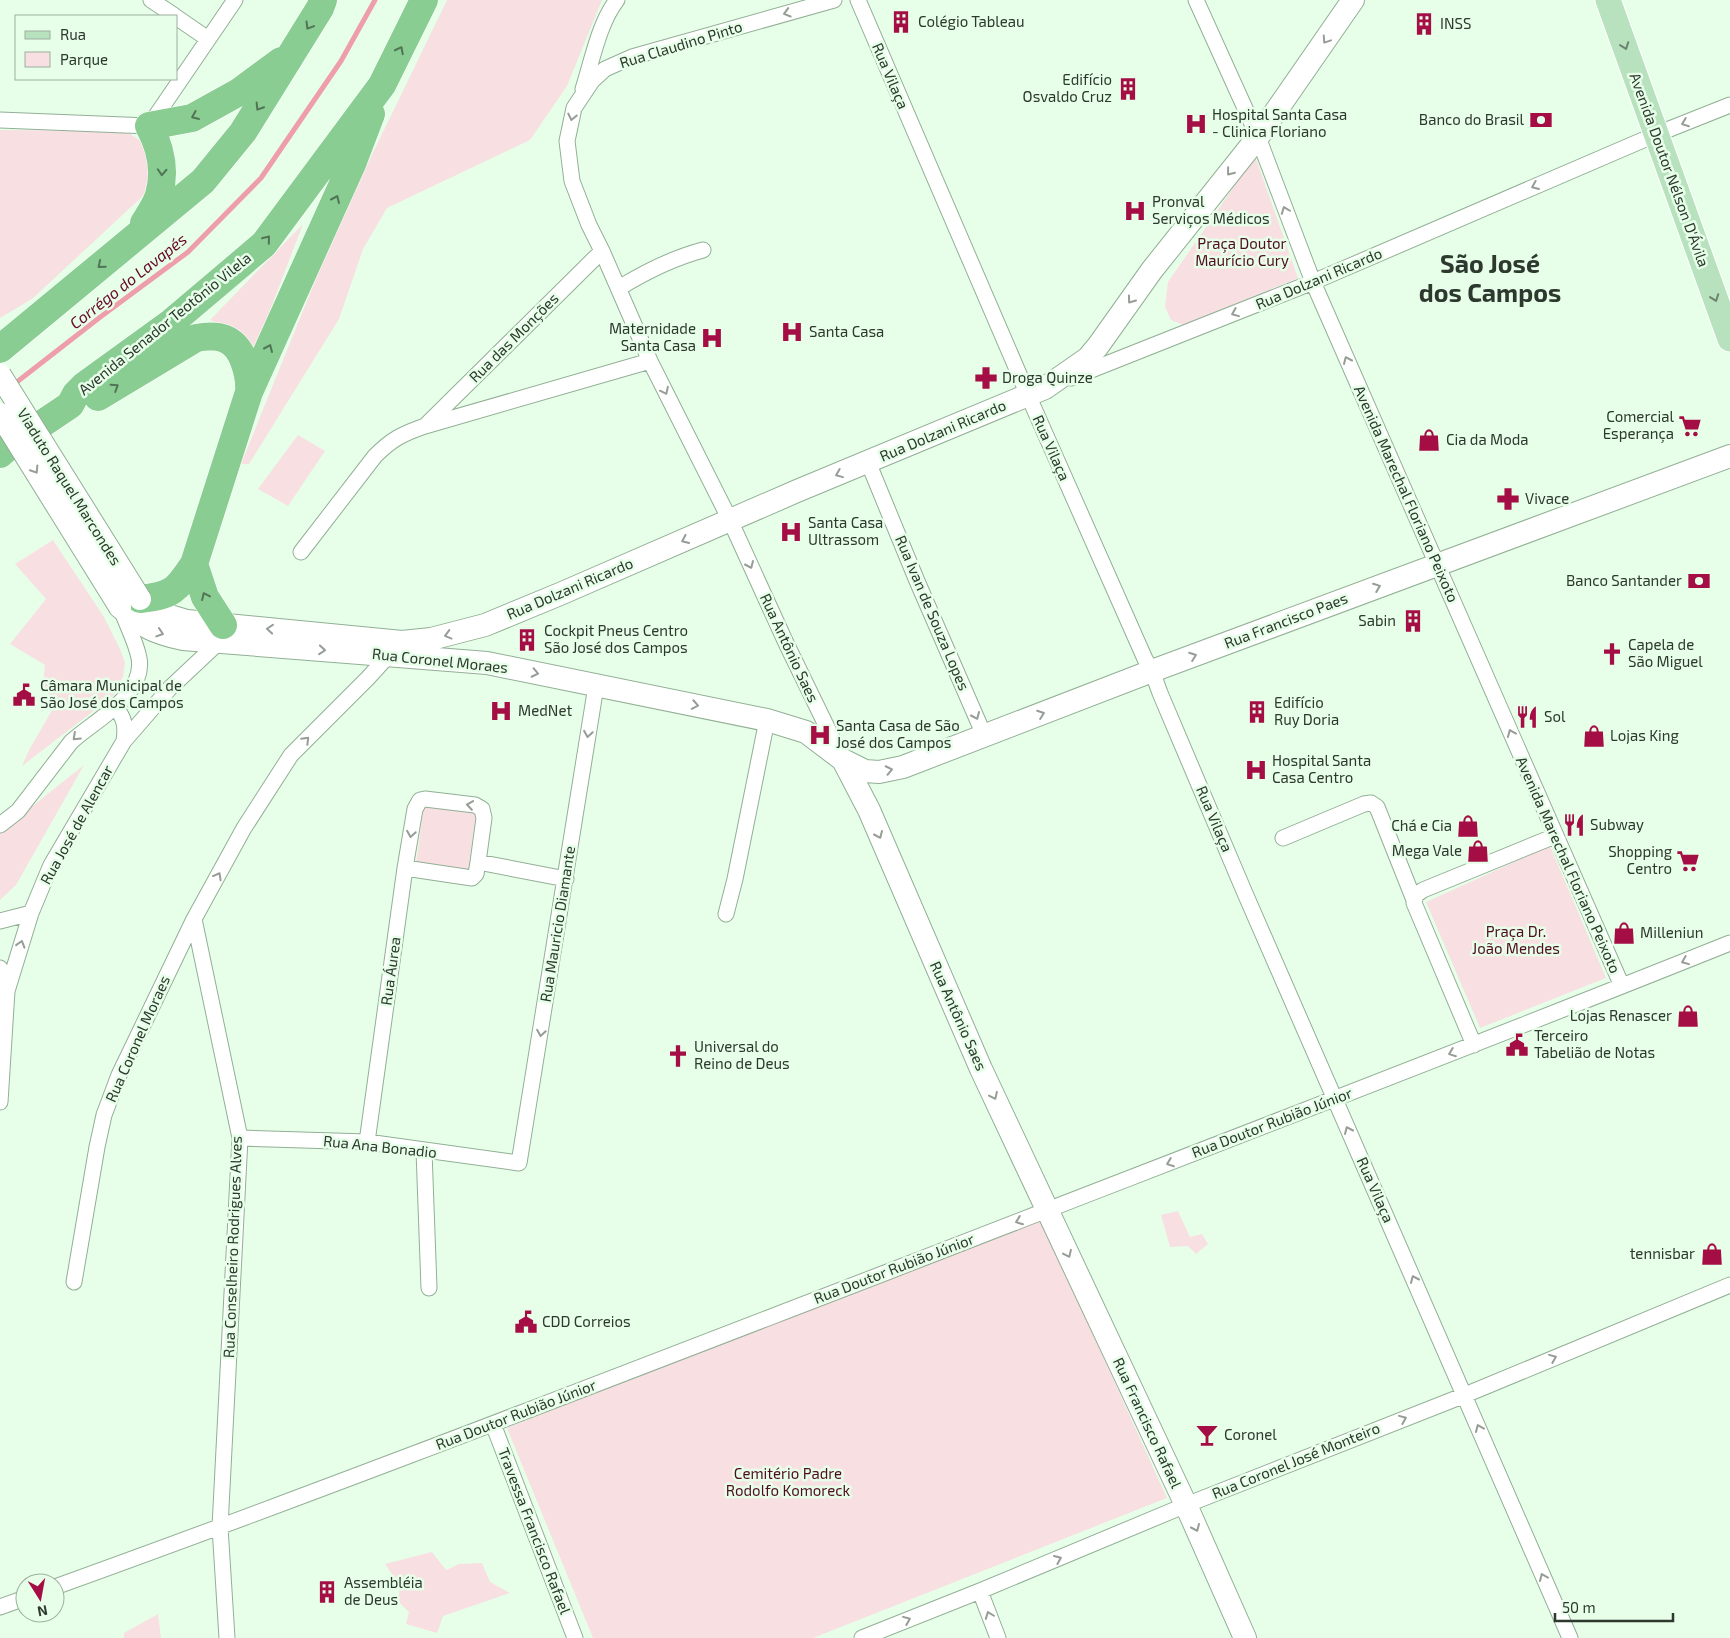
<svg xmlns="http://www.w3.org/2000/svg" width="1730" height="1638" viewBox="0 0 1730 1638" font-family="'Exo 2',sans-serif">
<rect width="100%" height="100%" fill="#e7ffe9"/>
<path fill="#f8dfe2" d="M447 0H602L567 86 530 140 387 208 363 249 339 319 249 464H241L336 229Z
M0 130 125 131 146 144 152 166 144 195 32 299 0 318Z
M1255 156 1298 278 1183 325 1171 320 1165 307 1168 282Z
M303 224 249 365 237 330 210 320Z
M298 435 325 451 288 506 258 489Z
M53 540 104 617 120 649 125 663 123 677 113 696 22 766 29 750 55 705 43 684 45 665 10 644 46 599 15 564Z
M84 765 16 885 0 900V832Z
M424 806 476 812 468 871 416 863Z
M1550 846 1606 978 1480 1028 1426 902Z
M1178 1211 1190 1237 1202 1234 1208 1244 1196 1254 1188 1246 1170 1247 1161 1215Z
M1040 1218 1167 1498 813 1638H593L507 1428Z
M432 1552 446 1570 459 1564 482 1563 490 1582 510 1593 443 1616 437 1633 406 1624 409 1612 398 1601 400 1586 385 1564Z
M158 1614 161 1638H124V1633Z"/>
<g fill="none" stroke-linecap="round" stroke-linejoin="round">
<path stroke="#ee9eab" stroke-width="5" d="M13 385 99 318 188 252 261 178 341 61 375 0"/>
<defs>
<path id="street" d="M151 0 175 16
M834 0 632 57 605 69 592 81 574 108 567 141 572 181 589 225 602 251 650 361 730 520 786 643 841 756
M858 0 1028 395 1145 659 1152 671 1160 693 1244 891 1570 1638
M1196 0 1258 137 1313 282 1622 986
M176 17 208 39
M583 89C592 61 599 23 617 0
M0 120 149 126 235 0
M619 288C645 272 673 258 703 250
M1071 378 1313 282 1657 134 1730 105
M426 425 602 251
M868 462 917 581 984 735
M301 552 375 456C392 439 402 434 425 426L650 361
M115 707C125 718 126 727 124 741
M0 825 18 811 71 742C93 721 146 696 139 658 136 642 127 626 122 611
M1283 838 1364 804 1371 803 1377 807 1414 900
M405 868 472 878 476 874 478 862 566 879
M726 914 735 879 767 720
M194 919 240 1138 220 1527 227 1638
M0 921 31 913
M0 968 7 991
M1474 1045 1414 903 1416 895 1423 890 1555 836
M0 1102 7 991 31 913 51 865 124 741 170 688 219 642
M240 1138 367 1142 519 1163 596 686
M367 1142 405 868 415 809 420 800 425 799 475 805 482 809 484 818 478 862
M424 1151 429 1288
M74 1282 97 1147 104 1115 119 1075 194 919 244 828 291 755 368 678 388 656
M493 1424 575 1638
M55 1587C335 1486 612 1378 890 1271 1170 1162 1451 1055 1730 943
M980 1591 998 1638
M0 1607 25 1598
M862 1638 980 1591 1186 1505 1465 1395 1730 1285"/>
<path id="secondary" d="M140 599 163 614 187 621 402 642 431 639 485 625 560 594 797 491 1045 388 1088 358 1098 346 1152 270 1258 137 1353 0
M120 607C143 627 154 633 183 639L487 663 767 720 806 732 843 760 865 771 879 772 903 767 1152 671 1730 456
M843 760 869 810 981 1069 1186 1505 1245 1638"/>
<path id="primary" d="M1608 0 1730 339"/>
<path id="highway" d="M144 223C149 215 156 205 159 195 166 170 161 148 149 126L192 118 239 92 281 61
M0 349 203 181 243 132 320 8 323 0
M98 397 196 338C219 334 235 337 244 361 248 372 250 381 249 392
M0 454 9 446 70 405 76 394 85 385 172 322 264 244 382 85 424 0
M194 564 205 597 223 625
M140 599C173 595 176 591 194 564L249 392 352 164 371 114"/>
</defs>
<use href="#street" stroke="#92af95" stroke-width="17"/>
<use href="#secondary" stroke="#92af95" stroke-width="24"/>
<use href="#primary" stroke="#fff" stroke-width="27"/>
<use href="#highway" stroke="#fff" stroke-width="29"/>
<use href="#street" stroke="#fff" stroke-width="15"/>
<use href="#secondary" stroke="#fff" stroke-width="22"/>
<use href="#primary" stroke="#b8e1be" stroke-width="25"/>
<use href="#highway" stroke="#89cd92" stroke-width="28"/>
<defs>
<path id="secondary-bridge" d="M0 375 140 599
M0 414 120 607"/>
</defs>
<use href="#secondary-bridge" stroke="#92af95" stroke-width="24" stroke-linecap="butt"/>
<use href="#secondary-bridge" stroke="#fff" stroke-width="22"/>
</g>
<defs><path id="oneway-chevron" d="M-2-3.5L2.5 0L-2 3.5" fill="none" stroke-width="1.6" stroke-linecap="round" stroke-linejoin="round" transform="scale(1.25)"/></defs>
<g stroke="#969c96">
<use href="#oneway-chevron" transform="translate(787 13) rotate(164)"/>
<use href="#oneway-chevron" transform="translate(1326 40) rotate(124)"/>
<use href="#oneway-chevron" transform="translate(572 117) rotate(102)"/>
<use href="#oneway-chevron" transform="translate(1685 123) rotate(159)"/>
<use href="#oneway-chevron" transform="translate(1230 172) rotate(128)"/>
<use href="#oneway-chevron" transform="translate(1535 186) rotate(157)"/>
<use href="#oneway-chevron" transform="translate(1285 210) rotate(-111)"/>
<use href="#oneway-chevron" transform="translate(1131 300) rotate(126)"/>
<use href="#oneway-chevron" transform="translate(1235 313) rotate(158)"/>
<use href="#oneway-chevron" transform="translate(1347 360) rotate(-114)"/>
<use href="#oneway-chevron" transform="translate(665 391) rotate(64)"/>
<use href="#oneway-chevron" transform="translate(35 470) rotate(58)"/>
<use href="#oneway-chevron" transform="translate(839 474) rotate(158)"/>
<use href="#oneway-chevron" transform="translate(685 540) rotate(156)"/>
<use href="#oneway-chevron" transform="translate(750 565) rotate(66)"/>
<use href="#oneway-chevron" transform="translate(1377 587) rotate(-21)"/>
<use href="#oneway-chevron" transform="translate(270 629) rotate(-175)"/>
<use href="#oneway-chevron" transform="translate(160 633) rotate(18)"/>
<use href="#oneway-chevron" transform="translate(448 635) rotate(165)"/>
<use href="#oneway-chevron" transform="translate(322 650) rotate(5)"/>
<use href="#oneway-chevron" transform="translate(1193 656) rotate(-20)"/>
<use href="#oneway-chevron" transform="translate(535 673) rotate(12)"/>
<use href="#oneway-chevron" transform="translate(695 705) rotate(11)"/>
<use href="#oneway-chevron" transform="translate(1041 714) rotate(-20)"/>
<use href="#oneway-chevron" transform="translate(976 716) rotate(66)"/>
<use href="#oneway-chevron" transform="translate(1511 733) rotate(-113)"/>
<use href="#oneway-chevron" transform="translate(588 734) rotate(99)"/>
<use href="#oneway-chevron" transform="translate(76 737) rotate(137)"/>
<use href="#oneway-chevron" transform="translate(306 740) rotate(-45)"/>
<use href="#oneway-chevron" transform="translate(889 770) rotate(-12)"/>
<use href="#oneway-chevron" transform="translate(470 805) rotate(-172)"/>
<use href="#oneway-chevron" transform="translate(411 834) rotate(99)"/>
<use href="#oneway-chevron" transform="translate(879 835) rotate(66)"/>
<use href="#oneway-chevron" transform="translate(218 876) rotate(-61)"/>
<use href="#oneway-chevron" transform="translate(21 944) rotate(-73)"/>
<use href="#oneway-chevron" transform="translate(1685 961) rotate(158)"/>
<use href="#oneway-chevron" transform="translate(541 1033) rotate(99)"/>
<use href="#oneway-chevron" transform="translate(1452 1053) rotate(159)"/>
<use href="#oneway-chevron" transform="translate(994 1096) rotate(65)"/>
<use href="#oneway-chevron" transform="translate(1348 1130) rotate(-114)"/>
<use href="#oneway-chevron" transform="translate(1170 1163) rotate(159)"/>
<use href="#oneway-chevron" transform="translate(1019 1221) rotate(159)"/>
<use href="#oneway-chevron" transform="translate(1068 1254) rotate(65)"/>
<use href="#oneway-chevron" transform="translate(1414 1279) rotate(-114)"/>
<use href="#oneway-chevron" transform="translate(1553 1358) rotate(-22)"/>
<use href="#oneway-chevron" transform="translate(1403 1419) rotate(-22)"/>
<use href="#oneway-chevron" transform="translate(1479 1428) rotate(-113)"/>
<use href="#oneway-chevron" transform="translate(1196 1528) rotate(66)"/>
<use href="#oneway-chevron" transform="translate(1058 1559) rotate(-23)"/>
<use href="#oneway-chevron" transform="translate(1543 1577) rotate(-113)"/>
<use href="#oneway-chevron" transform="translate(989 1615) rotate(-111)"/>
<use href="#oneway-chevron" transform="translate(907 1620) rotate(-22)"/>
</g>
<g stroke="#527456">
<use href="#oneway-chevron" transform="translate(309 26) rotate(121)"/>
<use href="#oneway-chevron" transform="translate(400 50) rotate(-63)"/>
<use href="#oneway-chevron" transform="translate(259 107) rotate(122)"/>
<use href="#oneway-chevron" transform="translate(195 116) rotate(157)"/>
<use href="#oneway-chevron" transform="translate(162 172) rotate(93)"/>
<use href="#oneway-chevron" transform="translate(336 199) rotate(-66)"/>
<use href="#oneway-chevron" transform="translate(267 239) rotate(-51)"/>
<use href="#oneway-chevron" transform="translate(101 265) rotate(140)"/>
<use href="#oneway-chevron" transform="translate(269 348) rotate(-66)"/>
<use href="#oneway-chevron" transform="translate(115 387) rotate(-33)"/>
<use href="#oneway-chevron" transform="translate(205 596) rotate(-115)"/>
</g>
<g stroke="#6c846f">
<use href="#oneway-chevron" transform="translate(1625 46) rotate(70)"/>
<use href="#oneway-chevron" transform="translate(1715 298) rotate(70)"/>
</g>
<defs>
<symbol id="building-bare" viewBox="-9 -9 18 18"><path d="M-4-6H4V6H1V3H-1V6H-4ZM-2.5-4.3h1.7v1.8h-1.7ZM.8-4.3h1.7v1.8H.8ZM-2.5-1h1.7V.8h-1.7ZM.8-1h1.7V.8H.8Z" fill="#a50e45" stroke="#e7ffe9" stroke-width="2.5" paint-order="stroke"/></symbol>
<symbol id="bank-bare" viewBox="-9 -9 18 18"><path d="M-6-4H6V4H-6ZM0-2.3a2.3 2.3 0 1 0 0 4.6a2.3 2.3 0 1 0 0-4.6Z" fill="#a50e45" stroke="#e7ffe9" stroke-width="2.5" paint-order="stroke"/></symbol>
<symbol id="hospital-bare" viewBox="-9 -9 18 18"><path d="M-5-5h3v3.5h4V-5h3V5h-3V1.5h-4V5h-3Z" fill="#a50e45" stroke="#e7ffe9" stroke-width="2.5" paint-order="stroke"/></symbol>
<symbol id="pharmacy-bare" viewBox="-9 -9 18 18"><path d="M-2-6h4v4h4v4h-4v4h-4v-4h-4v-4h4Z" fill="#a50e45" stroke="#e7ffe9" stroke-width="2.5" paint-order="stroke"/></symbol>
<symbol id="supermarket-bare" viewBox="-9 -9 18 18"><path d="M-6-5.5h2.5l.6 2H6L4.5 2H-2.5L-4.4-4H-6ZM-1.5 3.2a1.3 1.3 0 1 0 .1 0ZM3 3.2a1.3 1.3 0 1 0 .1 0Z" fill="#a50e45" stroke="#e7ffe9" stroke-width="2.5" paint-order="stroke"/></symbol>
<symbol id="shop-bare" viewBox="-9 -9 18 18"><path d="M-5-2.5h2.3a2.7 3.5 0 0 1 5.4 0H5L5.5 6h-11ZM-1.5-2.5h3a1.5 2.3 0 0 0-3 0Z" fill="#a50e45" stroke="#e7ffe9" stroke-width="2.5" paint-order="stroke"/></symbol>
<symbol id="church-bare" viewBox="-9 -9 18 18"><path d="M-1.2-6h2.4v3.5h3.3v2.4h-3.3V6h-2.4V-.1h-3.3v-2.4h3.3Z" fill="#a50e45" stroke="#e7ffe9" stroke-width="2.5" paint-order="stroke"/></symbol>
<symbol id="civic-bare" viewBox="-9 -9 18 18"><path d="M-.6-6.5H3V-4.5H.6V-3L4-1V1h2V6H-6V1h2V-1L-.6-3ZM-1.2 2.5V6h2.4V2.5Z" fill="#a50e45" stroke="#e7ffe9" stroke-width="2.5" paint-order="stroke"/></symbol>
<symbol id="restaurant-bare" viewBox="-9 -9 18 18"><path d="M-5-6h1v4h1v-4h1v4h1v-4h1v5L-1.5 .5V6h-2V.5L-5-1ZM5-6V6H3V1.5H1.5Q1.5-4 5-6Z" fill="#a50e45" stroke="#e7ffe9" stroke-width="2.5" paint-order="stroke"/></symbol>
<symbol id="bar-bare" viewBox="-9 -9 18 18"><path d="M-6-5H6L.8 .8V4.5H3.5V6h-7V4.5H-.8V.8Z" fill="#a50e45" stroke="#e7ffe9" stroke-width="2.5" paint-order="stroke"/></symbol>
</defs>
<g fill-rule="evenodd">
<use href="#building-bare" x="885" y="6" width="32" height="32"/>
<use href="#building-bare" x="1408" y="8" width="32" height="32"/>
<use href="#building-bare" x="1112" y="73" width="32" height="32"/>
<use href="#bank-bare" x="1525" y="104" width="32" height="32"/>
<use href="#hospital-bare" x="1180" y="108" width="32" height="32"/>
<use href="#hospital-bare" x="1119" y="195" width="32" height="32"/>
<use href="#hospital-bare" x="776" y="316" width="32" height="32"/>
<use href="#hospital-bare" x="696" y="322" width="32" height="32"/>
<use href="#pharmacy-bare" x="970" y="362" width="32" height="32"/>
<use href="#supermarket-bare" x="1674" y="410" width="32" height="32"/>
<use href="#shop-bare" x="1413" y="424" width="32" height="32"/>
<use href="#pharmacy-bare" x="1492" y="483" width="32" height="32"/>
<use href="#hospital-bare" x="775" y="516" width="32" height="32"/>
<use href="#bank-bare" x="1683" y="565" width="32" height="32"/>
<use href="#building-bare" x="1397" y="605" width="32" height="32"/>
<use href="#building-bare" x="511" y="624" width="32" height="32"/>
<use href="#church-bare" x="1596" y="638" width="32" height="32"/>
<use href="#civic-bare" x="8" y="679" width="32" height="32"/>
<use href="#hospital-bare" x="485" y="695" width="32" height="32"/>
<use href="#building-bare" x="1241" y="696" width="32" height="32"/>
<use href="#restaurant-bare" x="1511" y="701" width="32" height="32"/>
<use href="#hospital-bare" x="804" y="719" width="32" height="32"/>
<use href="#shop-bare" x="1578" y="720" width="32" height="32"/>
<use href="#hospital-bare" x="1240" y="754" width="32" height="32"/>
<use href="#restaurant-bare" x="1558" y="809" width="32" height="32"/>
<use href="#shop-bare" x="1452" y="810" width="32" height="32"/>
<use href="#shop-bare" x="1462" y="835" width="32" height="32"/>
<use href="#supermarket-bare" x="1672" y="845" width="32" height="32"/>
<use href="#shop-bare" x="1608" y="917" width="32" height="32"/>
<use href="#shop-bare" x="1672" y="1000" width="32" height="32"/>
<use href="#civic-bare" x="1501" y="1029" width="32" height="32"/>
<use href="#church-bare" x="662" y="1040" width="32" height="32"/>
<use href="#shop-bare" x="1696" y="1238" width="32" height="32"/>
<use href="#civic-bare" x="510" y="1306" width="32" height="32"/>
<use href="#bar-bare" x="1191" y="1419" width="32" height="32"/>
<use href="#building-bare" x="311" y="1576" width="32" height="32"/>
</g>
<g text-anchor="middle" stroke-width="5" stroke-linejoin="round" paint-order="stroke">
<g font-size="15" fill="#2d382e" stroke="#e7ffe9" text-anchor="start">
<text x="918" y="27">Colégio Tableau</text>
<text x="1440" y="29">INSS</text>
<text x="1112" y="85" text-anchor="end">Edifício<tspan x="1112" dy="17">Osvaldo Cruz</tspan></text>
<text x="1212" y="120">Hospital Santa Casa<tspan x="1212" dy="17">- Clinica Floriano</tspan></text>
<text x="1524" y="125" text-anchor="end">Banco do Brasil</text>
<text x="1152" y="207">Pronval<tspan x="1152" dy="17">Serviços Médicos</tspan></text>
<text x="696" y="334" text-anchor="end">Maternidade<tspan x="696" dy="17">Santa Casa</tspan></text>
<text x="809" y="337">Santa Casa</text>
<text x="1002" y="383">Droga Quinze</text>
<text x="1674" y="422" text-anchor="end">Comercial<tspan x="1674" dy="17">Esperança</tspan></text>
<text x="1446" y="445">Cia da Moda</text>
<text x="1525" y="504">Vivace</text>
<text x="808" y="528">Santa Casa<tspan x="808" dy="17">Ultrassom</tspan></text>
<text x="1682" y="586" text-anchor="end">Banco Santander</text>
<text x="1396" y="626" text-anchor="end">Sabin</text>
<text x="544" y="636">Cockpit Pneus Centro<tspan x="544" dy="17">São José dos Campos</tspan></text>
<text x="1628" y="650">Capela de<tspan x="1628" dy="17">São Miguel</tspan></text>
<text x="40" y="691">Câmara Municipal de<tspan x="40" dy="17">São José dos Campos</tspan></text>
<text x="1274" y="708">Edifício<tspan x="1274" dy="17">Ruy Doria</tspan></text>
<text x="518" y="716">MedNet</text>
<text x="1544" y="722">Sol</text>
<text x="836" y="731">Santa Casa de São<tspan x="836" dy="17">José dos Campos</tspan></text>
<text x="1610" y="741">Lojas King</text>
<text x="1272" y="766">Hospital Santa<tspan x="1272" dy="17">Casa Centro</tspan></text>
<text x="1590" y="830">Subway</text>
<text x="1452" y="831" text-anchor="end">Chá e Cia</text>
<text x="1462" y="856" text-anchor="end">Mega Vale</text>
<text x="1672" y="857" text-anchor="end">Shopping<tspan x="1672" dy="17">Centro</tspan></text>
<text x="1640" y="938">Milleniun</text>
<text x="1672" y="1021" text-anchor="end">Lojas Renascer</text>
<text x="1534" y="1041">Terceiro<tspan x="1534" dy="17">Tabelião de Notas</tspan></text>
<text x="694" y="1052">Universal do<tspan x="694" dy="17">Reino de Deus</tspan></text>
<text x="1695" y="1259" text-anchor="end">tennisbar</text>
<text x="542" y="1327">CDD Correios</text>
<text x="1224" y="1440">Coronel</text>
<text x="344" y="1588">Assembléia<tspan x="344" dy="17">de Deus</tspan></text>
</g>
<g font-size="15" fill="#2d382e" stroke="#e7ffe9">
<text transform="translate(681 45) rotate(-17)" y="5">Rua Claudino Pinto</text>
<text transform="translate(890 76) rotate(67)" y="5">Rua Vilaça</text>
<text transform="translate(1669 170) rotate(70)" y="5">Avenida Doutor Nélson D'Ávila</text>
<text transform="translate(1319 279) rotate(-23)" y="5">Rua Dolzani Ricardo</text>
<text transform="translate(165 324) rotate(-39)" y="5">Avenida Senador Teotônio Vilela</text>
<text transform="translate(514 338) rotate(-45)" y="5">Rua das Monções</text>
<text transform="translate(943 431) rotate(-23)" y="5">Rua Dolzani Ricardo</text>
<text transform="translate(1051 448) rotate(66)" y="5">Rua Vilaça</text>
<text transform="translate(69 487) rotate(58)" y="5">Viaduto Raquel Marcondes</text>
<text transform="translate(1406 494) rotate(66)" y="5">Avenida Marechal Floriano Peixoto</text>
<text transform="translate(570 589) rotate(-23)" y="5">Rua Dolzani Ricardo</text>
<text transform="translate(932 613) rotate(67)" y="5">Rua Ivan de Souza Lopes</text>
<text transform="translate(1286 621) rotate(-21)" y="5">Rua Francisco Paes</text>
<text transform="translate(789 648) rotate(65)" y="5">Rua Antônio Saes</text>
<text transform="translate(440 661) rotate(6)" y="5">Rua Coronel Moraes</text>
<text transform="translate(1214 819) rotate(67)" y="5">Rua Vilaça</text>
<text transform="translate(77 825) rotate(-61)" y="5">Rua José de Alencar</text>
<text transform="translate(1568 865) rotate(66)" y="5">Avenida Marechal Floriano Peixoto</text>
<text transform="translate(558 924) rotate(-81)" y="5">Rua Mauricio Diamante</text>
<text transform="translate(391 971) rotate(-82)" y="5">Rua Áurea</text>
<text transform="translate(958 1016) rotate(66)" y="5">Rua Antônio Saes</text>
<text transform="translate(138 1039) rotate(-66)" y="5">Rua Coronel Moraes</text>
<text transform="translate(1272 1123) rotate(-21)" y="5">Rua Doutor Rubião Júnior</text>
<text transform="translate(380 1147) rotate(6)" y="5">Rua Ana Bonadio</text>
<text transform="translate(1375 1190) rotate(66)" y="5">Rua Vilaça</text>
<text transform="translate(233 1247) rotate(-88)" y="5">Rua Conselheiro Rodrigues Alves</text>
<text transform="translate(894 1269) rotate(-21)" y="5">Rua Doutor Rubião Júnior</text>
<text transform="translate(516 1415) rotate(-21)" y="5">Rua Doutor Rubião Júnior</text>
<text transform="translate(1147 1423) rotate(65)" y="5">Rua Francisco Rafael</text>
<text transform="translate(1296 1461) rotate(-22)" y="5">Rua Coronel José Monteiro</text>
<text transform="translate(534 1531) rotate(69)" y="5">Travessa Francisco Rafael</text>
</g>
<g font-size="15" fill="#510c21" stroke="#e7ffe9">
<text x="1242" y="249">Praça Doutor<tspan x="1242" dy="17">Maurício Cury</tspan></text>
<text x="1516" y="937">Praça Dr.<tspan x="1516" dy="17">João Mendes</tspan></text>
<text x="788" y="1479">Cemitério Padre<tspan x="788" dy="17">Rodolfo Komoreck</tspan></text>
</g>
<g font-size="16" font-style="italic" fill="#680929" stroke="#e7ffe9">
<text transform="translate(128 281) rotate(-38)" y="6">Corrégo do Lavapés</text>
</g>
<g font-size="25" font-weight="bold" fill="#2d382e" stroke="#e7ffe9">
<text x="1490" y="273">São José<tspan x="1490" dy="29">dos Campos</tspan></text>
</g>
</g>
<rect x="15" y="15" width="162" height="65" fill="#e7ffe9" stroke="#9daf9e"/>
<rect x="25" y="31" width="25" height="8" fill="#b8e1be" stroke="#9daf9e"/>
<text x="60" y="40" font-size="15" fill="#2d382e">Rua</text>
<rect x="25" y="52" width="25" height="15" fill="#f8dfe2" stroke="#9daf9e"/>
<text x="60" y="65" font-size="15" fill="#2d382e">Parque</text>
<g transform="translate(40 1598) rotate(169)"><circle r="24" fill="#e7ffe9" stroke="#9daf9e"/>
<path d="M0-4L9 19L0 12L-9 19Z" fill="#a50e45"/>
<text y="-8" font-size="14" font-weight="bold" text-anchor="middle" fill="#2d382e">N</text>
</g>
<path d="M1555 1613v8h118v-8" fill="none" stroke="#2d382e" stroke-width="2.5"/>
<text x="1562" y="1613" font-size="15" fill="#2d382e" stroke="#e7ffe9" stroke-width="4" paint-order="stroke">50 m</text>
</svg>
